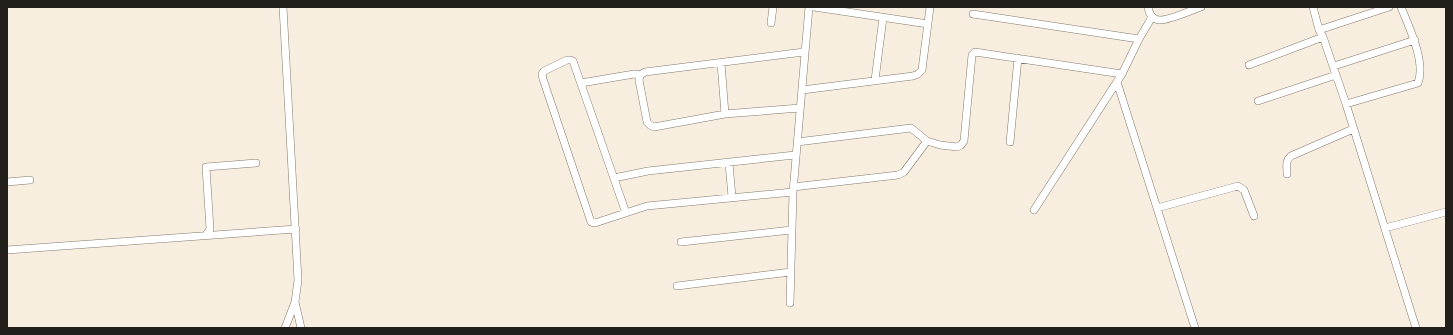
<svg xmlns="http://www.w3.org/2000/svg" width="1453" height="335" viewBox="0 0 1453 335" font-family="'PT Sans',sans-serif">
<rect width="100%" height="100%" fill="#f8eee0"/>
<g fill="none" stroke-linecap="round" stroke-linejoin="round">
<defs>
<path id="minor" d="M283 7 298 280 295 302 285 328
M814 7 928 24
M1148 7C1149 14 1152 19 1159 20 1168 21 1192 10 1201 7
M1313 7 1319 30 1323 37 1346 104 1416 328
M973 14 1139 39
M771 23 773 7
M1319 30 1389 7
M721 63 725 114
M1249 65 1323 37
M1334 66 1415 40
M875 80 883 18
M1117 82 1195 328
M581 83 634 74 640 75
M802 90 913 76 918 74 922 70 930 7
M1258 101 1336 75
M1346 104 1418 83C1426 62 1409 27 1401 7
M800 108 725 114 654 127 650 125 647 122 639 80 640 75 645 72 804 52
M797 142 911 128 927 141 940 145 957 147 961 145 964 141 972 55 975 52 1122 74
M1010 142 1018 58
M729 163 732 197
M1287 174C1287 166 1285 161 1291 156L1353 129
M614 178 648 171 795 155
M7 182 30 180
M793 187 898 175 904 172 927 141
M1157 208 1238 186 1244 190 1254 216
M1034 210 1122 74 1139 39 1152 17
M626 213 573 61 570 60H567L544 71 542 74 543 79 591 222 595 223 647 206 793 192
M1385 228 1446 212
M206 235 210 229 206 167 256 163
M681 242 791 230
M7 250 296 229
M677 286 791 272
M295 302 301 328
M790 303 793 192 809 7"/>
</defs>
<use href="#minor" stroke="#82796d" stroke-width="8"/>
<use href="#minor" stroke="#fff" stroke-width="7"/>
</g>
<rect width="1453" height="335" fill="none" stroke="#23201b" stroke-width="16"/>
</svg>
